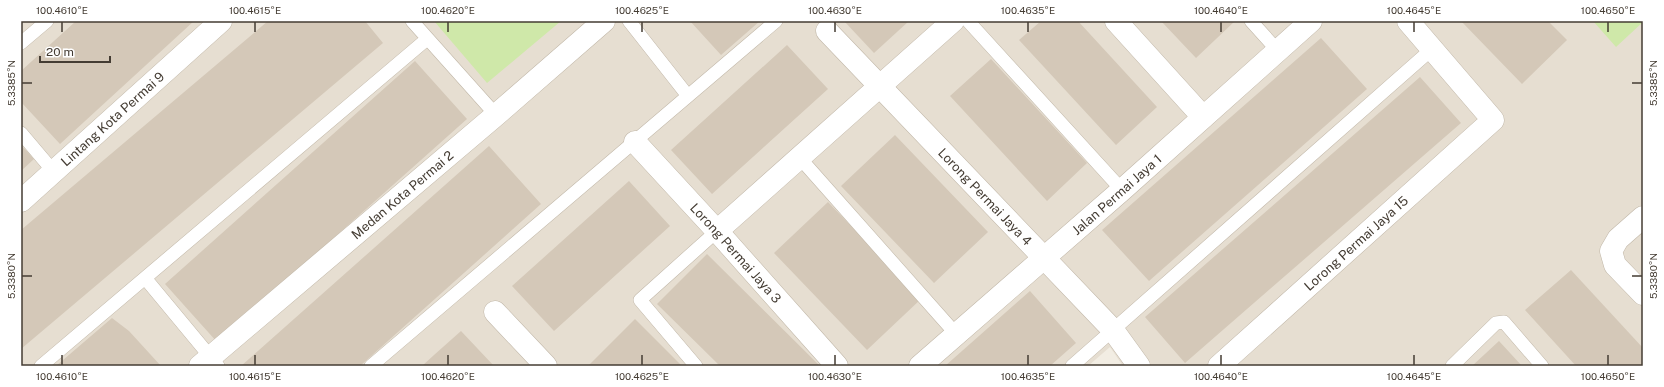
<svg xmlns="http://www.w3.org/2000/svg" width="1664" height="387" viewBox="0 0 1664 387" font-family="'Public Sans',sans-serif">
<rect width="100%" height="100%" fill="#f2ede3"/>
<path fill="#e6ded1" d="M21 21H1643V366H1123L1110 347 1088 366H21Z"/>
<path fill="#cfe8a9" d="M434 21H561L487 83Z
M1593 21H1643V22L1616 47Z"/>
<path fill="#d4c8b8" d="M76 21H194L60 144 21 102V71Z
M268 21H365L383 43 21 349V230Z
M690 21H760L721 55Z
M844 21H909L874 53Z
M1041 21H1078L1157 107 1116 145 1019 40Z
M1161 21H1235L1196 58Z
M1461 21H1548L1567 40 1522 84Z
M1321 38 1367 89 1149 281 1102 230Z
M787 45 828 89 712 194 671 150Z
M991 59 1087 163 1047 201 950 96Z
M415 61 467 119 217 342 165 284Z
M1420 77 1461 123 1185 363 1145 317Z
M895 135 988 232 934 283 841 186Z
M21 145 34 159 21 171Z
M489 146 541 204 436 298 360 366H241Z
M629 181 670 226 554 331 512 286Z
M828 202 921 299 867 350 774 253Z
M707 254 820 366H720L657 304Z
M1571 270 1643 348V366H1576L1525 310Z
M1030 291 1076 343 1050 366H945Z
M112 318 129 331 161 366H56Z
M635 319 682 366H588Z
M461 331 494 366H422L434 355Z
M1499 341 1522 366H1472Z"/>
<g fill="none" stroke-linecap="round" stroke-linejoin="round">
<defs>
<path id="lane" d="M412 21 496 115
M629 21 688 96
M968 21 1122 190
M1251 21 1278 51
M21 43 47 21
M21 133 54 172
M799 157 956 334
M145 278 218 366
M41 366 427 39
M371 366 776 21
M696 366 640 300 717 231
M1072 366 1432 49
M1452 366 1496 323 1504 322 1542 366"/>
<g id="street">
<path d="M1116 21 1203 117"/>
<path id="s1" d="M827 31 1113 330 1139 366"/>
<path id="s2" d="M635 142 717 231 837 366"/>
<path id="s3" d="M21 201 221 21"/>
<path d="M1643 217 1618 239 1611 251 1615 265 1643 294"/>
<path d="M717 231 953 21"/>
<path d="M495 312 546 366"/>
<path id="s4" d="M200 366 496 115 604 21"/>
<path id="s5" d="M920 366 1122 190 1311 21"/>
<path id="s6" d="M1219 366 1493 120 1408 21"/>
</g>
</defs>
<use href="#lane" stroke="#c1b7a8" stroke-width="14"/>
<use href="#street" stroke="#c1b7a8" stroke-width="23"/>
<use href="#lane" stroke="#fff" stroke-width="13"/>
<use href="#street" stroke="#fff" stroke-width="22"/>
</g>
<path fill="none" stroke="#443c33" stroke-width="1.5" d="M62 22V32M255 22V32M448 22V32M642 22V32M835 22V32M1028 22V32M1221 22V32M1414 22V32M1608 22V32M22 83H32M1632 83H1642M22 276H32M1632 276H1642M62 355V365M255 355V365M448 355V365M642 355V365M835 355V365M1028 355V365M1221 355V365M1414 355V365M1608 355V365"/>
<g text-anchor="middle" stroke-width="3" stroke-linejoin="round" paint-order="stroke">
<g font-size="13" fill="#443c33" stroke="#fff">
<text dy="5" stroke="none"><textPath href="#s3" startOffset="123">Lintang Kota Permai 9</textPath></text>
<text dy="5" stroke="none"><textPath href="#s4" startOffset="265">Medan Kota Permai 2</textPath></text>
<text dy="5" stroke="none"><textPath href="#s5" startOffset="261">Jalan Permai Jaya 1</textPath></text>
<text dy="5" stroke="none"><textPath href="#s1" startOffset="229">Lorong Permai Jaya 4</textPath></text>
<text dy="5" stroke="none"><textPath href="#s6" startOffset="184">Lorong Permai Jaya 15</textPath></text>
<text dy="5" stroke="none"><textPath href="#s2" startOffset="150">Lorong Permai Jaya 3</textPath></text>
</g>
</g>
<rect width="1664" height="387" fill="none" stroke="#ffffff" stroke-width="44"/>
<path d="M40 56v6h70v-6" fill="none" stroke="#443c33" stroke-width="2"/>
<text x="46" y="56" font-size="12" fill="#443c33" stroke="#ffffff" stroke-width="3" paint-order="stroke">20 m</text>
<rect x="22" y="22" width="1620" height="343" fill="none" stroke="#443c33" stroke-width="1.5"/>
<g font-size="10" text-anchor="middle" fill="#443c33">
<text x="62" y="14">100.4610°E</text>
<text x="255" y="14">100.4615°E</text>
<text x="448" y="14">100.4620°E</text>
<text x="642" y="14">100.4625°E</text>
<text x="835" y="14">100.4630°E</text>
<text x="1028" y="14">100.4635°E</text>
<text x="1221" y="14">100.4640°E</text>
<text x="1414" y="14">100.4645°E</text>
<text x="1608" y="14">100.4650°E</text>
<text transform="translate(11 83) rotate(-90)" y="4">5.3385°N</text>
<text transform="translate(1653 83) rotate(-90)" y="4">5.3385°N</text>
<text transform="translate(11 276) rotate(-90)" y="4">5.3380°N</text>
<text transform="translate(1653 276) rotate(-90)" y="4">5.3380°N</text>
<text x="62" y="380">100.4610°E</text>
<text x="255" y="380">100.4615°E</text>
<text x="448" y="380">100.4620°E</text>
<text x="642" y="380">100.4625°E</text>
<text x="835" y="380">100.4630°E</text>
<text x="1028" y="380">100.4635°E</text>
<text x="1221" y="380">100.4640°E</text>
<text x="1414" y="380">100.4645°E</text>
<text x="1608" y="380">100.4650°E</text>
</g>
</svg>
